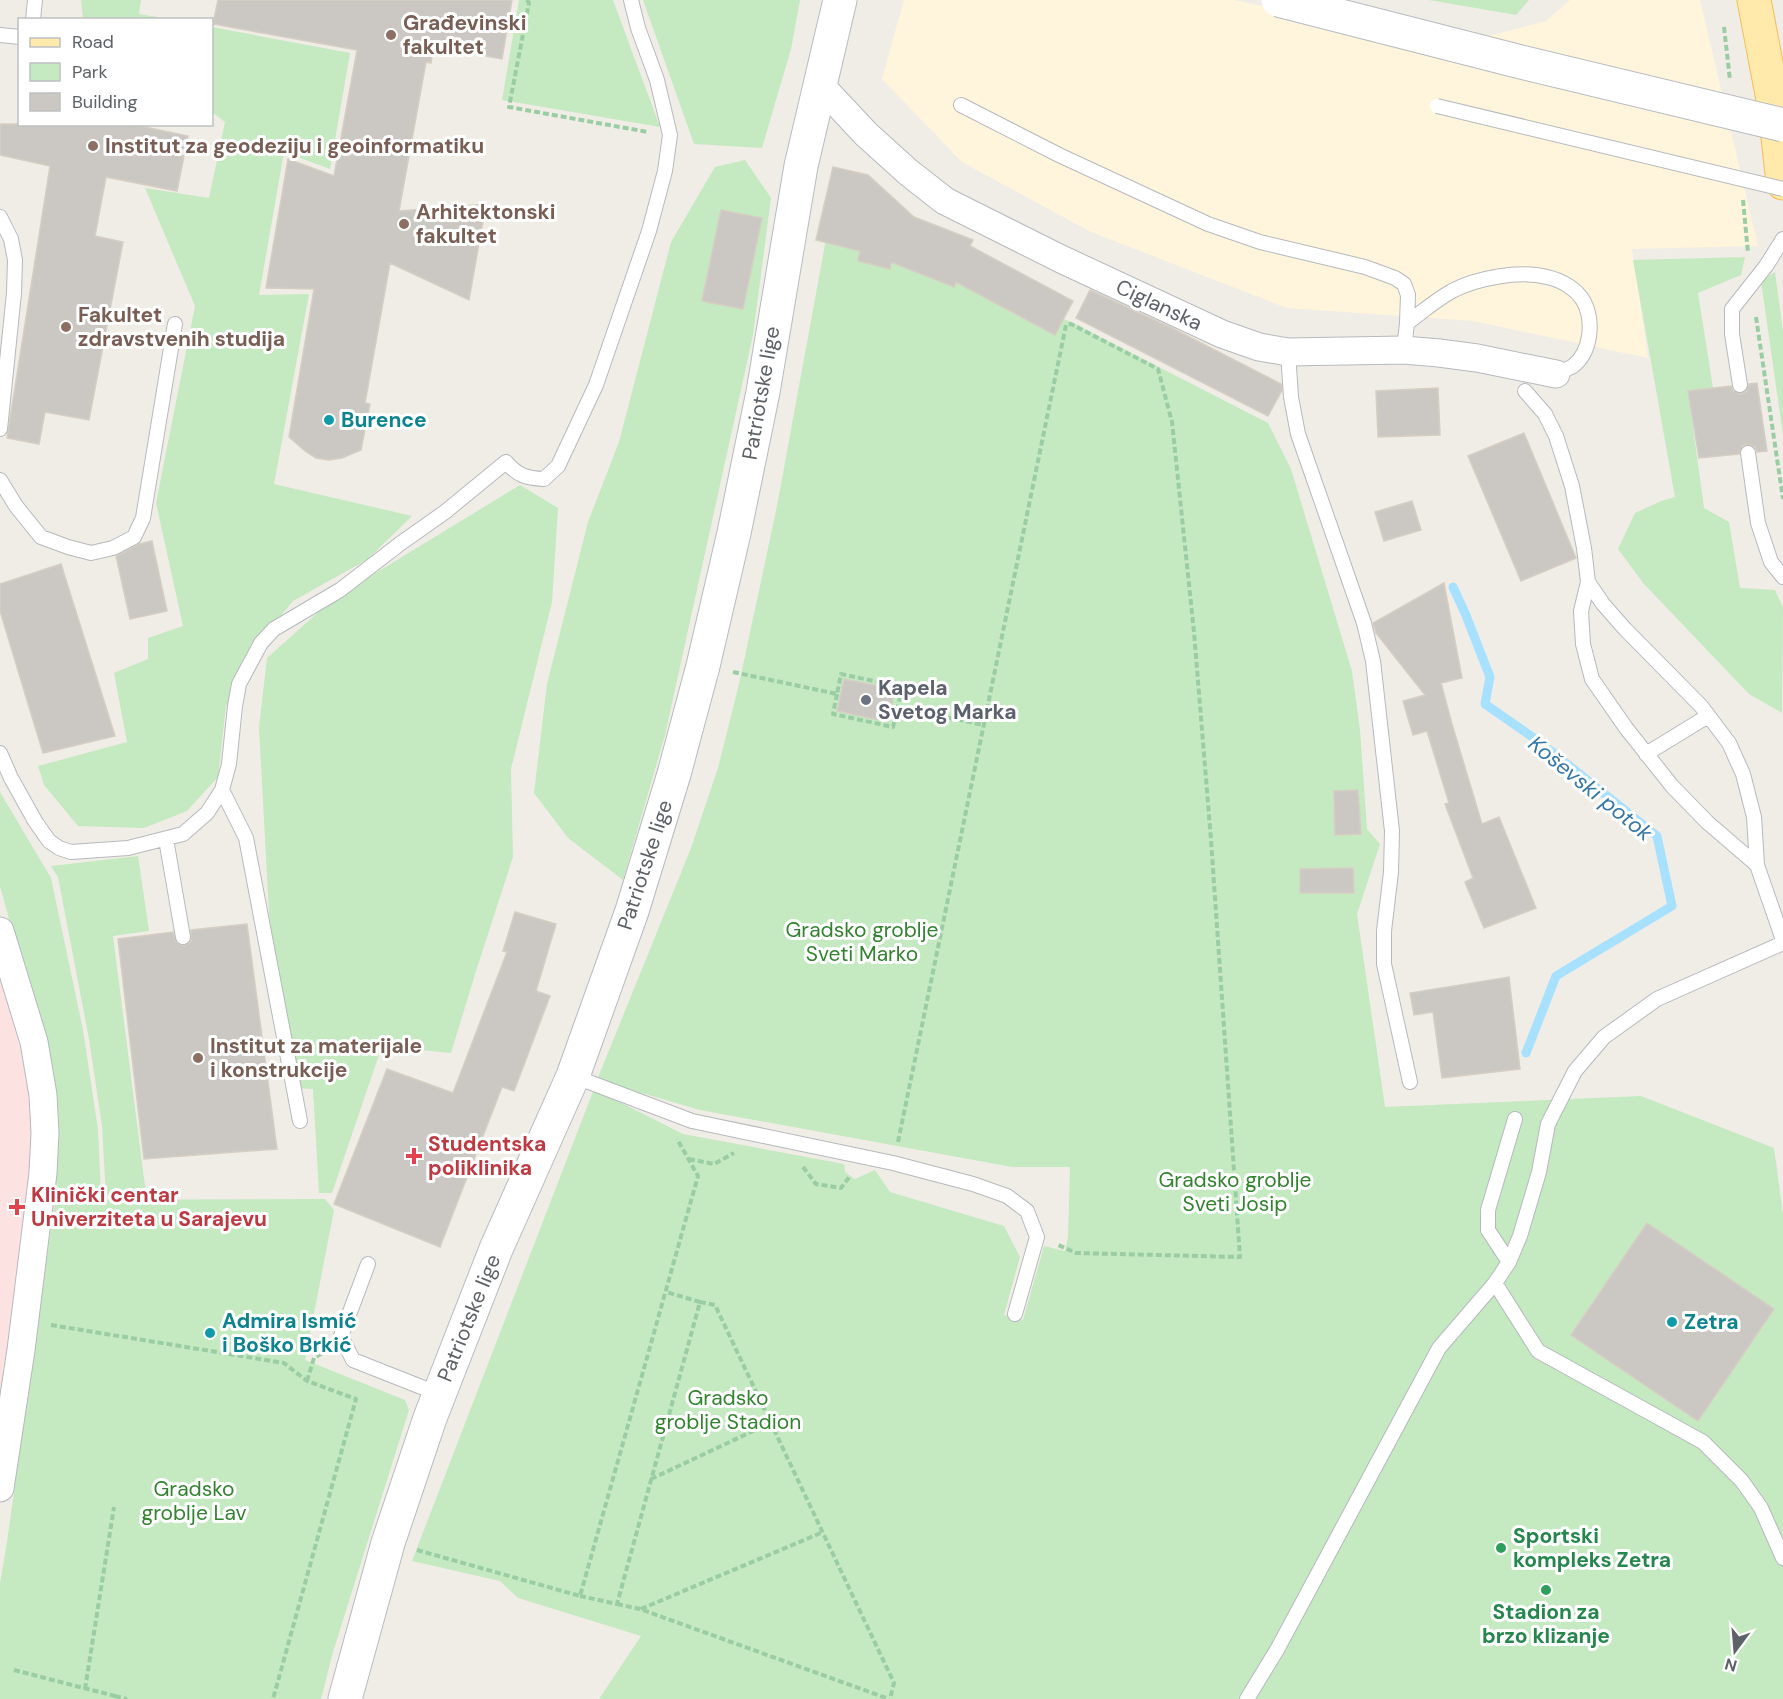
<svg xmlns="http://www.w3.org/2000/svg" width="1783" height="1699" viewBox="0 0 1783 1699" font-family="'DM Sans',sans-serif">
<rect width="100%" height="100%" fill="#f0ede6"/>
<path fill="#fff4dc" d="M904 0H1234L1454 45 1546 21 1570 0H1700L1758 246 1632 249 1648 358 1473 321 1287 308 1091 232 962 162 882 79Z"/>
<path fill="#fde2e2" d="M0 956 39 1067 12 1448 0 1503Z"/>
<path fill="#c5e9c1" d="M81 0H141L139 14 170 19H83Z
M519 0H613L660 127 502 100Z
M643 0H800L791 49 762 148 694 144Z
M1429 0H1529L1516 15Z
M212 27 350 53 330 169 284 152 259 295 309 294 274 484 412 516 368 559 293 601 251 651 226 706 218 777 187 811 144 828 78 826 44 785 38 766 127 742 114 673 148 659V638L183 626 156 503 195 306 145 188 209 198 225 122 212 112Z
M745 160 771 198 753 335 665 735 623 880 568 838 534 793 547 684 588 522 619 442 671 242 715 167Z
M826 239 908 263 1069 321 1268 423 1291 469 1352 671 1360 730 1367 829 1380 844 1357 914 1385 1107 1641 1096 1774 1148 1783 1214V1699H599L641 1636 518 1598 500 1581 412 1561 594 1089 683 1134 844 1164 845 1172 855 1179 875 1170 890 1192 1004 1226 1020 1257 1004 1315 1023 1320 1044 1246 1065 1251 1068 1237 1070 1167H1012L700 1110 597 1080 691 848 718 768 739 684 777 506Z
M1745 257 1741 275 1698 293 1713 388 1688 391 1704 508 1729 522 1740 588 1775 590 1783 607 1782 713 1749 694 1644 584 1618 549 1635 513 1661 501 1675 497 1633 260Z
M1775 272 1783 331V435L1761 281Z
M520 485 558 508 552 602 511 769 513 857 476 971 451 1053 382 1046 332 1193H319L313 1089 292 1088 269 913 259 727 267 658 333 599Z
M0 792 51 878 83 1030 98 1130 101 1195 55 1196 57 1130 44 1047 0 886Z
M138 856 149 931 113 936 146 1194 106 1195 102 1126 89 1039 58 877 51 866Z
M325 1199 334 1210 305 1360 405 1400 409 1410 333 1652 321 1699H0V1584L7 1542 55 1200Z"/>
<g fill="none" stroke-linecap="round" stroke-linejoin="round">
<path stroke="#a7e1ff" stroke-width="9" d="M1453 587 1465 613 1490 677 1485 704 1541 743 1657 836 1672 906 1556 976 1526 1053"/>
</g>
<path fill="#cbc8c3" stroke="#d6cec3" stroke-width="1.5" d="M218 0H512L502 59 433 47 431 63 426 62 399 211 486 204 469 300 390 263 365 403 370 404 361 450 342 458 329 460 316 458 305 451 289 437 314 289 266 288 288 159 334 176 357 50 213 24Z
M0 124H131L188 136 177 191 106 177 95 236 123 242 89 420 45 412 39 444 7 438 50 166 0 155Z
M833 167 868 175 914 217 973 240 970 246 1073 301 1055 335 956 282 954 287 891 262 890 269 858 261 860 251 816 240Z
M721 210 762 218 743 309 702 301Z
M1090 290 1174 329 1281 384 1282 390 1268 416 1076 318Z
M1757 383 1767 451 1757 452 1755 447 1747 444 1742 446 1739 454 1699 458 1688 391 1731 386 1733 391 1741 394 1746 392 1749 384Z
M1438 388 1440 435 1378 437 1376 391Z
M1524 433 1576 558 1521 581 1468 456Z
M1412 501 1421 530 1384 541 1375 512Z
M152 541 167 611 130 619 116 556 139 544Z
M61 564 115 736 43 753 0 611V584Z
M1444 583 1462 678 1441 683 1452 724 1482 824 1499 817 1536 908 1484 928 1465 882 1473 878 1445 804 1449 803 1427 731 1413 735 1403 701 1425 695 1376 633 1373 623Z
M844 679 895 689 888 722 837 711Z
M1358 790 1361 834 1335 835 1334 791Z
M1353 868 1354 893H1300V869Z
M515 912 556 924 536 991 550 996 514 1091 502 1087 440 1247 334 1204 387 1069 453 1093 507 952 503 951Z
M247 924 277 1149 144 1159 118 939 173 932 176 942 184 946 191 941V930Z
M1509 977 1520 1069 1442 1078 1433 1012 1414 1015 1410 993Z
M1647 1223 1774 1309 1698 1421 1571 1335Z"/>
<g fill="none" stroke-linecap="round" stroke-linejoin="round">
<defs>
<path id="lane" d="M33 20 35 0
M0 35 20 37
M961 105 1059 155 1208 224 1260 242 1365 267 1395 278 1404 284 1408 295 1407 323 1404 350
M0 217 11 239 15 260 14 293 0 429
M1407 323C1422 312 1436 300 1452 291 1477 278 1519 270 1547 277 1561 280 1577 289 1584 302 1594 322 1591 352 1573 366 1568 369 1561 371 1556 374
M1288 352 1291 397 1298 434 1364 623 1373 661 1392 831 1391 872 1384 931V964L1410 1082
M1740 385 1732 334V309L1766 266 1783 239
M1525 391 1545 414 1556 436 1572 486 1584 548 1588 582 1581 611 1583 644 1592 679 1626 728 1672 786 1707 822 1757 865
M1748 453 1758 523 1771 562 1783 577
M0 480 16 506 41 537 68 547 91 553 113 548 134 537 143 518 175 324
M1588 582 1603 604 1625 629 1701 706 1729 743 1743 774 1754 817 1757 865 1783 940
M0 753 11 778 35 821 49 841 59 848 71 852 128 848 183 834 207 813 222 790 229 764 235 706 239 684 261 643 274 629 340 590 401 543 445 512 506 462C518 476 526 478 544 479L558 466 596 385 649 231 665 171 670 135 657 80 638 28 631 0
M1646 754 1708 716
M222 790 246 838 300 1121
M166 839 183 937
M573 1076 692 1121 893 1163 973 1184 1007 1196 1027 1211 1037 1237 1015 1314
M1509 1262 1488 1230V1210L1515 1119
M368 1264 341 1336 353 1360 439 1394
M1495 1283 1538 1351 1703 1442 1742 1481 1761 1508 1783 1558
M1247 1699 1278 1648 1439 1348 1495 1283 1509 1262 1520 1236 1539 1172 1548 1124 1575 1071 1604 1037 1657 999 1783 943"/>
<path id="street" d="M821 86 866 134 908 172 945 201 1061 259 1222 334 1259 347 1288 352 1404 350 1439 353 1477 358 1556 374
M0 931 34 1042 43 1095 45 1133 43 1173 21 1350 0 1488"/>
<path id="secondary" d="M345 1699 388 1543 430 1418 496 1249 573 1076 632 911 674 774 703 666 734 533 763 392 801 166 840 0"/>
<path id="primary" d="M1754 0 1775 110 1783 183"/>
</defs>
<use href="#lane" stroke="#b6b9bd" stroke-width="16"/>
<use href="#street" stroke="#b6b9bd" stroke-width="29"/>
<use href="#secondary" stroke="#b7bbc0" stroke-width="35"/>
<use href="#primary" stroke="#f9bc56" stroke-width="35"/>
<path stroke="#9bcda5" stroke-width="4" stroke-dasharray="6 3" stroke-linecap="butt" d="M527 0 529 3 509 107 648 132
M1724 27 1730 80
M1743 200 1748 253
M1756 317 1783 499
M733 672 837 694 841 674 902 687 898 707 983 725
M837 694 833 714 893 727 898 707
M898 1142 1066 325 1071 324 1158 369 1172 422 1194 632 1211 840 1240 1257 1076 1253 1056 1244
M689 1159 714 1164 734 1153
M803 1167 816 1184 841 1188 850 1176
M700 1302 715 1305 894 1683 890 1699
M51 1325 284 1363 307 1381 356 1399 273 1699
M307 1381 314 1358 326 1351
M651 1479 770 1423
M417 1550 580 1596 698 1176 677 1139
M580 1596 617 1604 700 1302 666 1292
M617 1604 640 1609 889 1699
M641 1609 823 1532
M14 1670 115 1696 114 1699
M85 1689 114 1507
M115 1696 127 1699"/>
<use href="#lane" stroke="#fff" stroke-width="14"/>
<use href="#street" stroke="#fff" stroke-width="27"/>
<use href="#secondary" stroke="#fff" stroke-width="33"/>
<use href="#primary" stroke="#ffeaac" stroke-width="33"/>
<defs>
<path id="lane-bridge" d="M1437 106 1783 189"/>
<path id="secondary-bridge" d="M1278 0 1517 61 1783 125"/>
</defs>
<use href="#lane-bridge" stroke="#b6b9bd" stroke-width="16" stroke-linecap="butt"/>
<use href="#secondary-bridge" stroke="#b7bbc0" stroke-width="35" stroke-linecap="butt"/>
<use href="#lane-bridge" stroke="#fff" stroke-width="14"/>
<use href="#secondary-bridge" stroke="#fff" stroke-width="33"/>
</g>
<g fill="#8d6e63" stroke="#fff" stroke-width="2">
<circle cx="391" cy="35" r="6"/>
<circle cx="93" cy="146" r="6"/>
<circle cx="404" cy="224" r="6"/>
<circle cx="66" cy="327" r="6"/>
<circle cx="198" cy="1058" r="6"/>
</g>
<g fill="#0f9aa8" stroke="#fff" stroke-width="2">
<circle cx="329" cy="420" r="6"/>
<circle cx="1672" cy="1322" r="6"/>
<circle cx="210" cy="1333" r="6"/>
</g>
<circle fill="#6b7280" stroke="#fff" stroke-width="2" cx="866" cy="700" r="6"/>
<g fill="#e0444e" stroke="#fff" stroke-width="2">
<path d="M411 1147h6v6h6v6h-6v6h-6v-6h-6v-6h6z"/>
<path d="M14 1198h6v6h6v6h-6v6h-6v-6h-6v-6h6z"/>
</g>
<g fill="#2e9e5b" stroke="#fff" stroke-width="2">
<circle cx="1501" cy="1548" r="6"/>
<circle cx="1546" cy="1590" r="6"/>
</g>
<g text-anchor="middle" stroke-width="6" stroke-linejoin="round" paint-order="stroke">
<g font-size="21" font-weight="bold" fill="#785e54" stroke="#fff" text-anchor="start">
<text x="403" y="30">Građevinski<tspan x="403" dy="24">fakultet</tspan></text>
<text x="105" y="153">Institut za geodeziju i geoinformatiku</text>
<text x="416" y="219">Arhitektonski<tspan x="416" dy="24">fakultet</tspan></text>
<text x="78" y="322">Fakultet<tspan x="78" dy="24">zdravstvenih studija</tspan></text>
<text x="210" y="1053">Institut za materijale<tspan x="210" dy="24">i konstrukcije</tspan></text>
</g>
<g font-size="21" fill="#5d6267" stroke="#fff">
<text transform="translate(1159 305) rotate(25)" y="7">Ciglanska</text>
<text transform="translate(761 393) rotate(-80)" y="7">Patriotske lige</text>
<text transform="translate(645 865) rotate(-72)" y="7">Patriotske lige</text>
<text transform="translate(469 1318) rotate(-68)" y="7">Patriotske lige</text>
</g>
<g font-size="21" font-weight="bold" fill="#0d838f" stroke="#fff" text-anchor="start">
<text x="341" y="427">Burence</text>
<text x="222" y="1328">Admira Ismić<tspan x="222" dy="24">i Boško Brkić</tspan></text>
<text x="1684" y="1329">Zetra</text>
</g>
<g font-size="21" font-weight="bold" fill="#5b616d" stroke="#fff" text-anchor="start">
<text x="878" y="695">Kapela<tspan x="878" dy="24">Svetog Marka</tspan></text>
</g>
<g font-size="21" fill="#338330" stroke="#fff">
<text x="862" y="937">Gradsko groblje<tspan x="862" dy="24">Sveti Marko</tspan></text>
<text x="1235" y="1187">Gradsko groblje<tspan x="1235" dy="24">Sveti Josip</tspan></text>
<text x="728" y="1405">Gradsko<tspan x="728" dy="24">groblje Stadion</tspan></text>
<text x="194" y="1496">Gradsko<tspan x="194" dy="24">groblje Lav</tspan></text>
</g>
<g font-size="21" font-weight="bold" fill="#be3a42" stroke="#fff" text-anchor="start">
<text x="428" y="1151">Studentska<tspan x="428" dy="24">poliklinika</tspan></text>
<text x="31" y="1202">Klinički centar<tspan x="31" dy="24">Univerziteta u Sarajevu</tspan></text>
</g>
<g font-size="21" font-weight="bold" fill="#27864d" stroke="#fff" text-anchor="start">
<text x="1513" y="1543">Sportski<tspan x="1513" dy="24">kompleks Zetra</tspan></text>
<text x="1546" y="1619" text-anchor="middle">Stadion za<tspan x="1546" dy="24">brzo klizanje</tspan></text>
</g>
<g font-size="22" font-style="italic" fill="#3777a6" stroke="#fff">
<text transform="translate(1591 788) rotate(39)" y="8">Koševski potok</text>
</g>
</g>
<rect x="18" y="18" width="195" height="108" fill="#ffffff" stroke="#bec0c2" stroke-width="1.5"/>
<rect x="30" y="38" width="30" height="9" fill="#ffeaac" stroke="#bec0c2" stroke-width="1.5"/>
<text x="72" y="48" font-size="18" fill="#5d6267">Road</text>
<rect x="30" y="63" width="30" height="18" fill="#c5e9c1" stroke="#bec0c2" stroke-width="1.5"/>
<text x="72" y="78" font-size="18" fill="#5d6267">Park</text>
<rect x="30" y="93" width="30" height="18" fill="#cbc8c3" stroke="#bec0c2" stroke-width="1.5"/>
<text x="72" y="108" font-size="18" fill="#5d6267">Building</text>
<g transform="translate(1735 1651) rotate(196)" stroke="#ffffff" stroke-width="4.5" paint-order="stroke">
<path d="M0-4.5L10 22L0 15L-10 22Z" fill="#5d6267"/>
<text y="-9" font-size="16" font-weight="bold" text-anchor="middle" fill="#5d6267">N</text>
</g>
</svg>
